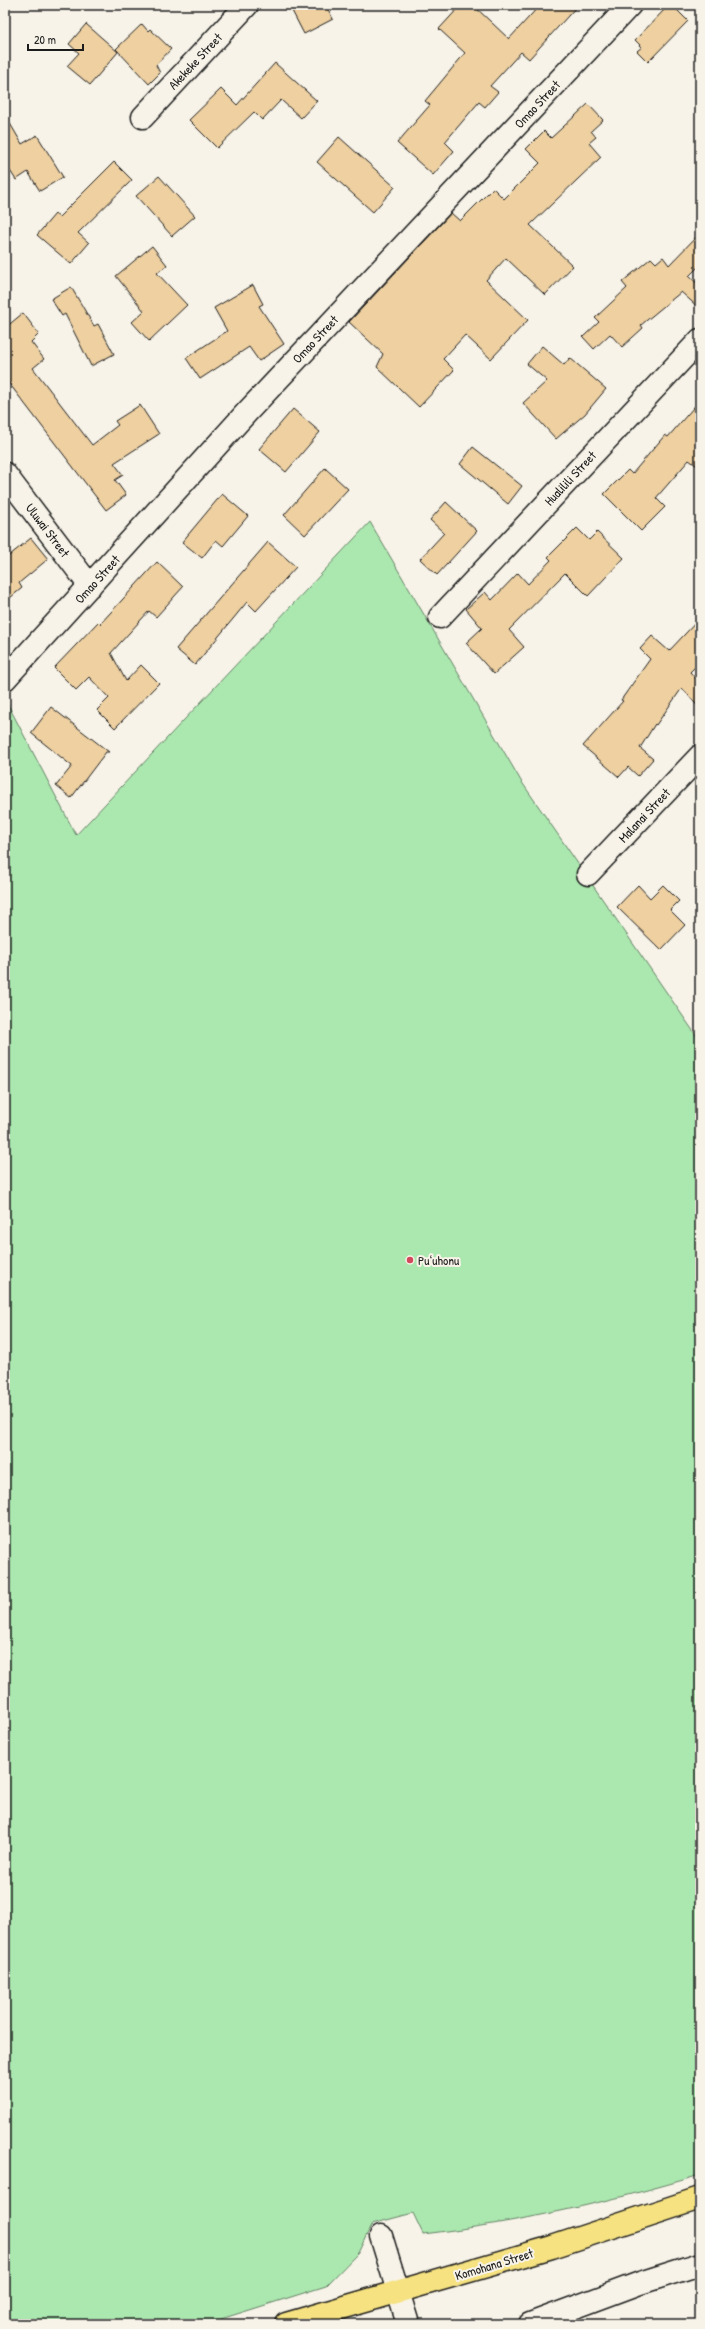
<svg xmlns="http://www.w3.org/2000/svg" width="705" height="2329" viewBox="0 0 705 2329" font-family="'Patrick Hand',sans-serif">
<rect width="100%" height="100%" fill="#f7f3e8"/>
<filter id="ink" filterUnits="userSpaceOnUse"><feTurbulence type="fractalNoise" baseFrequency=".025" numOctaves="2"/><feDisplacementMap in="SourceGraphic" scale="8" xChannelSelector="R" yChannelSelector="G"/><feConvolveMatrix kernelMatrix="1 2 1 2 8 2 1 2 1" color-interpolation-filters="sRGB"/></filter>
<g filter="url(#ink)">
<path fill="#abe8af" stroke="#648266" d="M370 522 521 781 700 1041V2175C610 2202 517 2223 423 2234L413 2213 372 2224 358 2253 326 2286 205 2324H5V699L76 835Z"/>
<path fill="#eed0a1" stroke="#1c1c1c" d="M289 5H326L333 19 304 34Z
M461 5H473L509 39 540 5H578L529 59 521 52 490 86 498 92 485 107 479 102 445 142 454 151 433 175 397 143 430 105 425 101 465 53 439 29Z
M669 5H672L688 21 648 62 637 51 642 47 635 40Z
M86 24 118 52 90 85 67 66 79 53 69 44Z
M142 24 148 31 150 29 171 49 156 65 160 73 149 84 116 49Z
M275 63 317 101 301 118 281 100 262 120 254 112 217 148 189 120 221 89 237 105Z
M588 104 603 120 591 131 596 137 589 143 601 157 530 225 573 266 545 295 506 258 486 280 528 320 491 359 465 335 443 359 454 370 419 407 377 367 383 354 349 322 451 213 460 221 493 188 504 199 540 163 526 149 544 131 551 138Z
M5 115 22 144 37 135 63 177 40 191 28 172 16 180 5 163Z
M339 137 395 187 373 212 317 162Z
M114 162 132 180 78 233 89 243 71 264 37 235 55 214 59 217Z
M159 176 195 216 172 236 136 196Z
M700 233V265L689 276 700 286V309L681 292 641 325 643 328 622 347 610 334 594 349 583 337 599 322 595 318 627 288 622 282 651 258 656 263 663 257 669 265Z
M152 246 167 265 157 273 187 305 149 341 132 322 144 311 116 276Z
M253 285 263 304 259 306 284 344 259 361 249 347 200 379 186 358 227 331 214 308Z
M71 287 94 326 98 324 114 354 91 366 65 314 62 316 51 299Z
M23 313 39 334 31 342 44 359 33 368 92 445 118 425 115 421 140 405 159 434 114 463 123 475 115 480 126 495 106 510 5 378V328Z
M542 346 564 365 570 358 606 389 585 414 556 439 523 403 547 381 527 364Z
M700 400V468L689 460 656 498 665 507 641 531 604 494 628 470 632 474 665 435 668 437Z
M293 409 320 432 286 472 259 449Z
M473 447 522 486 508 504 460 464Z
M325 468 348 489 305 535 284 515Z
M222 494 248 516 223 546 216 540 202 558 182 542Z
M446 502 477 531 437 575 420 559 444 533 430 520Z
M577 528 589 540 597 532 624 558 588 596 565 573 509 630 524 647 494 674 466 643 482 628 466 609 485 592 492 600 518 573 528 584 551 560 548 557Z
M31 538 48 559 19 583 22 588 5 602V559Z
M268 542 296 567 256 611 247 602 195 665 176 649Z
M157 562 183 587 156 617 149 611 111 653 126 681 141 665 159 683 115 728 97 710 109 698 89 677 76 690 54 668 98 622 100 624Z
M700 618V662L690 672 700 683V709L682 688 656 725 655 724 640 748 653 759 638 776 628 767 619 777 583 746 623 701 621 700 650 659 640 649 652 636 669 651Z
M51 707 109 752H106L71 798 56 786 72 766 31 733Z
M638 885 650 898 663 885 679 901 670 910 685 925 661 950 617 907Z"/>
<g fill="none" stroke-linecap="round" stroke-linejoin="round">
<defs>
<path id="minor" d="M143 117 247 5
M5 474 90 586
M440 617 700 340
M5 679 248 411 630 5
M588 874 700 756
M381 2236 408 2324
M530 2324 640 2283 700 2264"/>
<path id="major" d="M286 2324 552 2247 700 2198"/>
</defs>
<use href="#minor" stroke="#1c1c1c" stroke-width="25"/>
<use href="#major" stroke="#1c1c1c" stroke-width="25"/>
<use href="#minor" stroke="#f7f3e8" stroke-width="22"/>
<use href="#major" stroke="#f6e281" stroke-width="22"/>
</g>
</g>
<circle fill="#d1495b" stroke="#f7f3e8" stroke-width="1.5" cx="410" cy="1260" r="4"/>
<g text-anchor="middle" stroke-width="4" stroke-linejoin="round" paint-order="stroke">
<g font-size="13" fill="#1c1c1c" stroke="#f7f3e8">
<text transform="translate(195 61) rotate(-47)" y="5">Akekeke Street</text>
<text transform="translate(537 104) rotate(-47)" y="5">Omao Street</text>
<text transform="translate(315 339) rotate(-47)" y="5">Omao Street</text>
<text transform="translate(570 478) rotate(-47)" y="5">Hualilili Street</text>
<text transform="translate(48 530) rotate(53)" y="5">Uluwai Street</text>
<text transform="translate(97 579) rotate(-48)" y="5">Omao Street</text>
<text transform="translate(644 815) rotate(-47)" y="5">Malanai Street</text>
<text transform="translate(494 2264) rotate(-17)" y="5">Komohana Street</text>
</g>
<g font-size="13" fill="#1c1c1c" stroke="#f7f3e8" text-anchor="start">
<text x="418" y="1265">Puʻuhonu</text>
</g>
</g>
<rect width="705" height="2329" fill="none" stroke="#f7f3e8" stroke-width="20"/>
<rect x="10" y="10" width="685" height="2309" fill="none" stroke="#1c1c1c" stroke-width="1.5" filter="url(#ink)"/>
<path d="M28 44v6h55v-6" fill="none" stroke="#1c1c1c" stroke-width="2"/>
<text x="34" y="44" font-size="12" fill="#1c1c1c" stroke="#f7f3e8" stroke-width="3" paint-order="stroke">20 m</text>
</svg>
